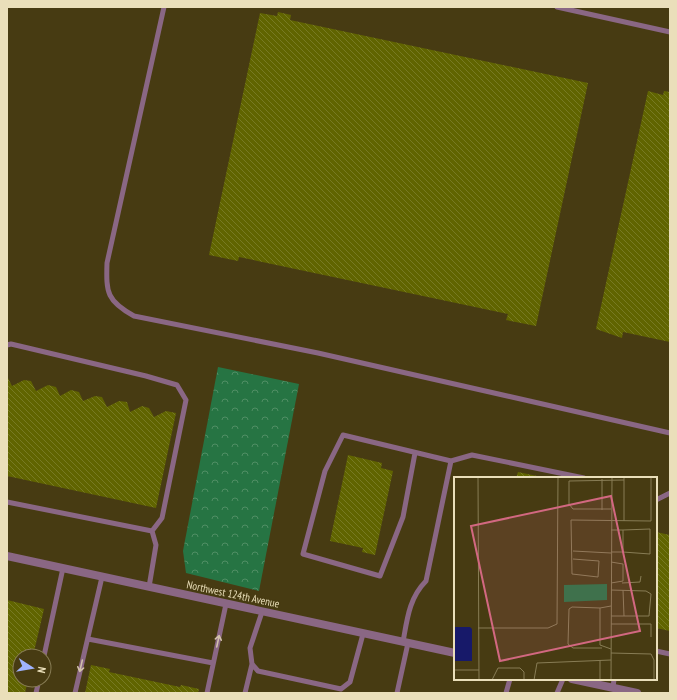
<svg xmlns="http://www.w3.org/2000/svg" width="677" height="700" viewBox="0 0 677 700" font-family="'PT Sans Narrow',sans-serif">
<defs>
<pattern id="forest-crowns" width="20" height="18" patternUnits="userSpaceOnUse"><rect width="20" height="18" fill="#267443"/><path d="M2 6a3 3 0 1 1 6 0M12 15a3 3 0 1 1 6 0" fill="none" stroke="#508e64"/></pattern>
<pattern id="building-back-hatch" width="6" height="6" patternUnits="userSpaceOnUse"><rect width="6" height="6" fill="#606400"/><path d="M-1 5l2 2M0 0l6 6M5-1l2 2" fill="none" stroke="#777a23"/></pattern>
</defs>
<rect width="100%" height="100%" fill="#473b12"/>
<path fill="url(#forest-crowns)" d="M218 367 299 384 259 591 186 573 183 551Z"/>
<path fill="url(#building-back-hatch)" d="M278 12 291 15 290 20 588 83 536 326 506 320 508 314 239 257 238 261 209 255 260 13 277 16Z
M648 91 663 95 664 91 670 92V342L623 332 622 338 596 329Z
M7 376 12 386 24 380 31 381 36 391 48 385 56 387 60 396 71 390 79 392 83 401 95 396 102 397 107 407 119 401 127 402 130 412 142 406 149 408 154 417 166 411 176 413 156 508 7 476Z
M348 455 382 463 381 468 393 471 375 555 362 552 363 548 330 541Z
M518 472 542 477V478H516Z
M656 532 670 535V631L656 628Z
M7 600 44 609 33 656H20V680H28L25 693H7Z
M91 665 110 669 109 672 180 687 181 685 199 689 198 693H85Z"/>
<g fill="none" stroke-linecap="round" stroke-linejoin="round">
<path stroke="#8a6784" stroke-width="5" d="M164 7 107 263C106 293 107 301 134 316L318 353 670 433
M557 7 670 32
M7 345 11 344 146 376 177 385 186 400 162 518 152 531
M415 453 403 517 380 576 303 554 325 471 343 435 451 461 472 455 584 478
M656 500 670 493
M7 502 152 531 156 545 149 587
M262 612 250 648 252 664 258 671 341 689 350 682 363 634
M88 639 213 663
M403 642C407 620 409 598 426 581L451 461
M656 651 670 654
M44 656 63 568
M613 688 614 679
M36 693 39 680
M75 693 102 577
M207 693 226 604
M245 693 252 664
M397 693 408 643
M506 693 510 679
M557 693 563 679"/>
<path stroke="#8a6784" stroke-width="8" d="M7 556 455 653
M572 679 637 693"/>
</g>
<defs><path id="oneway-shaft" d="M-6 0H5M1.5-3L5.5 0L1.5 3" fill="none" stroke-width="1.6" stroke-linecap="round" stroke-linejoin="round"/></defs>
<g stroke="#d2c1ac">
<use href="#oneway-shaft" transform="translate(218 641) rotate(-78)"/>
<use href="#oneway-shaft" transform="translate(81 666) rotate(103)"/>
</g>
<g text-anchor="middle" stroke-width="3" stroke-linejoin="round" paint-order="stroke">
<g font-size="11" fill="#eadfba" stroke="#473b12">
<text transform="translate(233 594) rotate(12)" y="4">Northwest 124th Avenue</text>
</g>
</g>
<g transform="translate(454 477)">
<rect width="203" height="203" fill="#473b12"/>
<path d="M153 107V123L110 125V108Z" fill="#267443"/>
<path d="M0 150H16L18 152V184H0Z" fill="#171969"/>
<path fill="none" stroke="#887d55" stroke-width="1" d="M24 0 25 203M157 32H119L115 27V4L170 3M148 33V2M170 44V0M119 74 157 76M157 75H169V53H157M169 75 196 77V52L169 53M119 82 145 84 144 100 118 97 117 43 197 44V0M157 106 169 104V87L157 85M168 106 186 105 187 99M169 113 170 139M146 131 118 130 115 132 114 167 119 171H148M157 139H195L197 117 192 114 157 113M157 147H197V160M24 151H94L103 147 104 0M157 172 146 168V131L157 129M157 176 197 177 200 183V203M0 193H25M38 203 44 191H66L70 195V203M80 203 83 186 157 183M146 203V183M157 203 158 0"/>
<path fill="#d26881" fill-opacity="0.15" stroke="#d26881" stroke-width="2" d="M157 19 186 154 46 184 17 49Z"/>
<rect width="203" height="203" fill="none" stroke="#eadfba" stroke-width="2"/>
</g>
<rect width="677" height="700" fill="none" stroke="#eadfba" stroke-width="16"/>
<g transform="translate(32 668) rotate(102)"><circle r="19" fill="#473b12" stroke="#887d55"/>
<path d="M0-3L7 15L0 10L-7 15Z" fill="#a0b3fd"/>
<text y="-6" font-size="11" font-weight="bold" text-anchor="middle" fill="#eadfba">N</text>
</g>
</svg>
